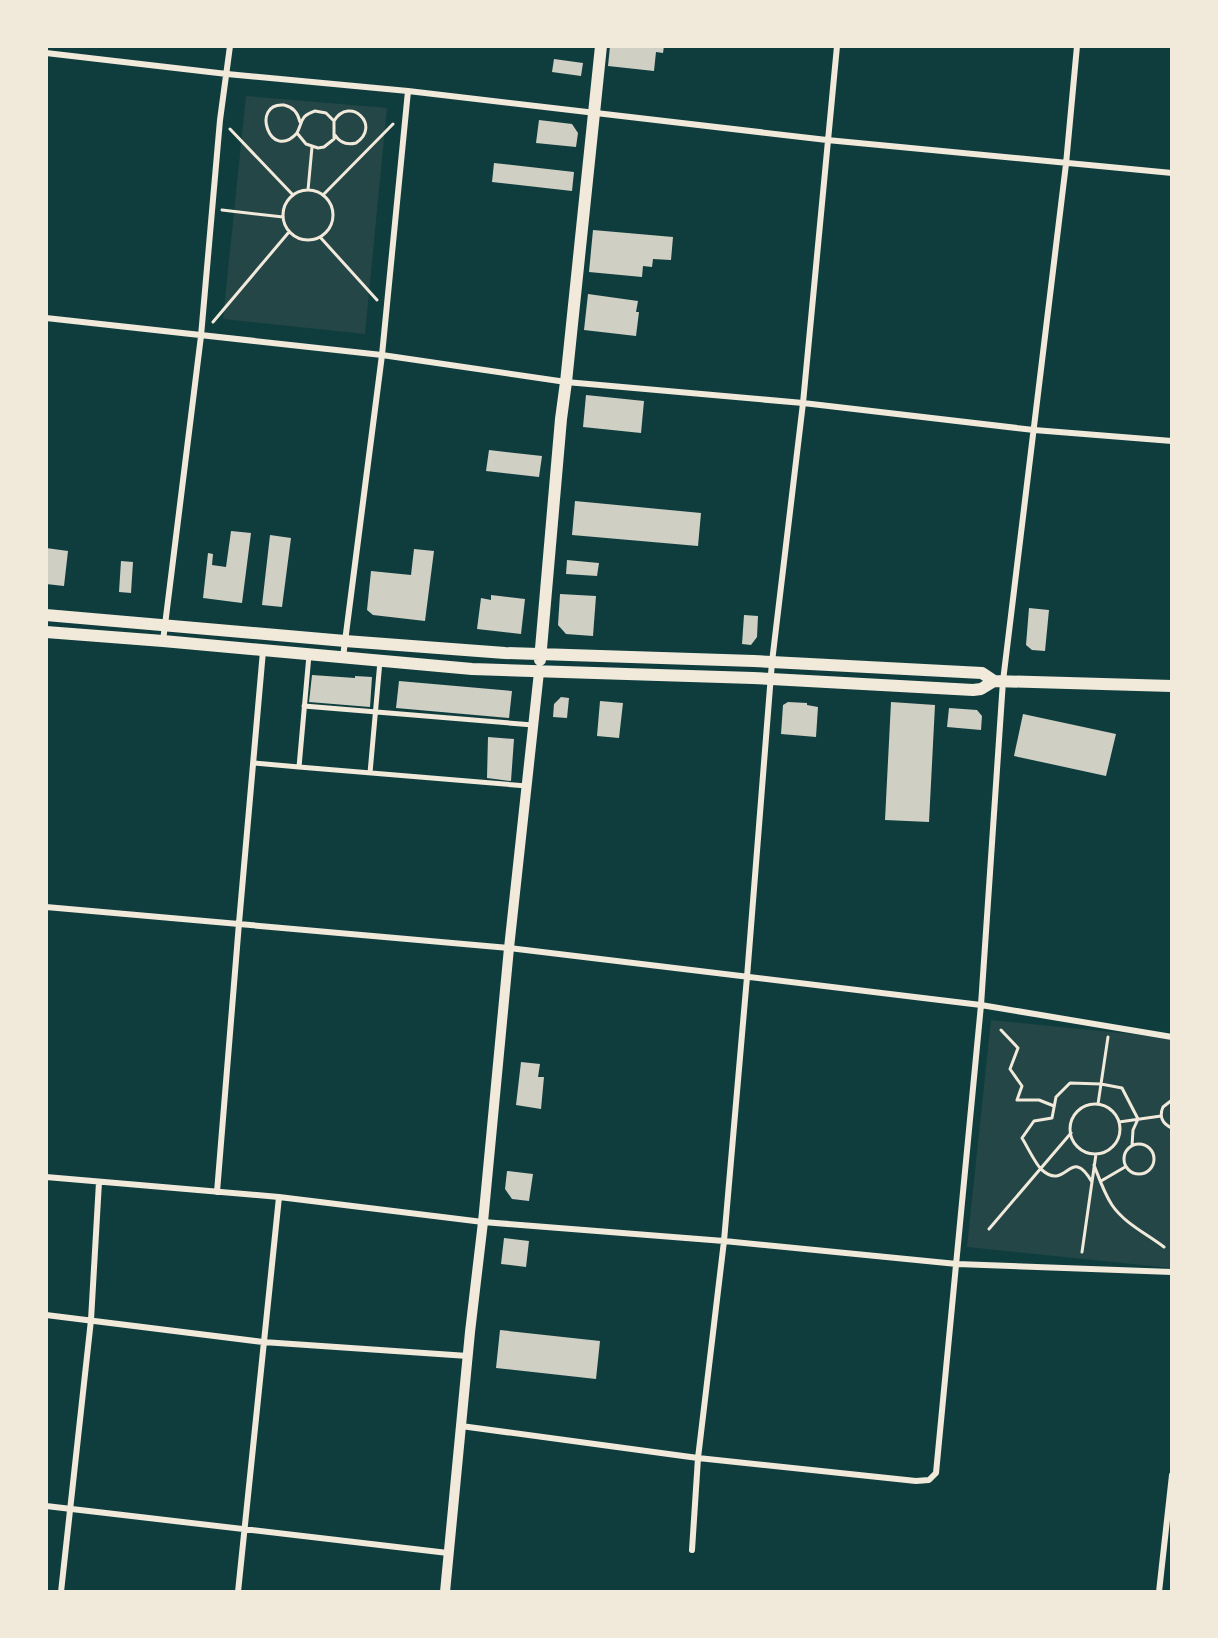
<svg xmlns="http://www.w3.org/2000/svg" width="1218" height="1638" viewBox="0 0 1218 1638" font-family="Ubuntu,sans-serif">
<rect width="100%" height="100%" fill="#0f3d3e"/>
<path fill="#244646" d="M246 96 387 108 365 334 223 319Z
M991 1020 1171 1038V1268L967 1247Z"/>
<path fill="#cfcfc3" d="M610 46H664L663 53 656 52 654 71 608 66Z
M554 59 583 63 581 76 552 72Z
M539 120 572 124 578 133 576 147 536 143Z
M494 163 574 172 572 191 492 182Z
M593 230 673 237 671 260 653 259 652 267 643 266 642 277 589 272Z
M588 294 638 301 636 312H639L636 336 584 330Z
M586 395 644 401 641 433 583 427Z
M489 450 542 456 539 477 486 471Z
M575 501 701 513 698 546 572 535Z
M231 531 251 533 242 603 203 598 208 553 213 554 212 565 226 567Z
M270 535 291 538 282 607 262 605Z
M46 548 68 551 64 586 46 584Z
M414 549 434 551 425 621 373 615 367 610 371 571 411 575Z
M567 560 599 563 597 576 566 574Z
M121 561 133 562 131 593 119 592Z
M560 594 596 596 593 636 566 634 558 625Z
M491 595 525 599 521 634 477 629 481 598 491 600Z
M1029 608 1049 610 1045 651 1032 650 1026 645Z
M744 615 758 616 757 637 751 645 742 644Z
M312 675 355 678V676L372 677 370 707 309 702Z
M399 681 512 691 509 718 396 708Z
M561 697 569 698 567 718 553 717 554 704Z
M600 701 623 703 619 738 597 736Z
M788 702 807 703V705L818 707 816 737 781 734 783 705Z
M891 702 935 705 929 822 885 820Z
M949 708 977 710 982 716 981 730 947 727Z
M1023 714 1116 734 1106 776 1014 756Z
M488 737 514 739 511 781 487 778Z
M521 1062 540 1064 538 1077H544L541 1109 516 1105Z
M507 1171 533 1174 529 1201 512 1199 505 1189Z
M504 1238 529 1241 526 1267 501 1264Z
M500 1330 600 1341 596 1379 496 1368Z"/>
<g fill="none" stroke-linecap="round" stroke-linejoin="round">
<path stroke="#f1e9da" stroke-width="3" d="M315 111 326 113 334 121V139L324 147 318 148 306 144 297 133C303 121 300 116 315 111Z
M334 121C350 95 382 126 356 143 348 145 340 143 335 135
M230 129 293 195
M297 133C270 163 250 102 284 105 294 107 298 113 300 122
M308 190 312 147
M283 215a25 25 0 1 1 50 0a25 25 0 1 1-50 0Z
M323 195 393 124
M222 210 283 217
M320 237 377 300
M213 322 289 232
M1001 1030 1018 1048 1010 1069 1022 1086 1017 1100H1039L1054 1106
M1172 1100 1163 1107C1159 1116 1162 1124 1172 1128
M1098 1104 1108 1037
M1070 1129a25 25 0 1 1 50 0a25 25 0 1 1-50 0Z
M1119 1122 1161 1116
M1124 1159a15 15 0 1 1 30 0a15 15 0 1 1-30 0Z
M1094 1165C1099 1178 1104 1193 1112 1205 1124 1223 1147 1234 1164 1247
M1101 1181 1125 1167
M1092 1182C1070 1144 1067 1192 1042 1170 1036 1165 1027 1146 1022 1138L1034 1121 1052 1118 1056 1097 1070 1083 1101 1084 1122 1088 1138 1119 1133 1130 1132 1146
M989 1229 1071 1133
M1082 1252 1096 1154"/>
<path stroke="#f1e9da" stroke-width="5" d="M309 655 299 767 527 786
M304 706 533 725
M254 763 299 767
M370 773 380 661"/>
<path stroke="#f1e9da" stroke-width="6" d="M46 53 227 74 408 91 827 140 1172 173
M46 318 382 355 566 382 803 403 1034 430 1172 441
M163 641 201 336 220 120 230 46
M343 657 382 355 408 91
M46 907 509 948 981 1005 1172 1037
M46 1177 279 1197 483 1222 724 1241 957 1264 1172 1272
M217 1192 239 923 263 651
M46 1315 263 1342 468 1356
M461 1426 698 1458 916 1481 929 1480 936 1473 981 1005 1003 681 1066 164 1077 46
M46 1506 448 1553
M692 1550 698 1458 724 1241 747 977 772 662 803 403 837 46
M61 1592 91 1320 99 1182
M238 1592 279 1197
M1159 1592 1172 1475"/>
<path stroke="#f1e9da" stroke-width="10" d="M445 1592 470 1332 483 1222 509 948 539 672"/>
<path stroke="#f1e9da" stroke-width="12" d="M46 615 345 641 505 653 754 661 982 673 994 681 1172 686
M46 632 163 641 472 669 753 678 973 690 981 689 994 681
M540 660 561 419 566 382 601 46"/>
</g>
<rect width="1218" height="1638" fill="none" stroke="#f1e9da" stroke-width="96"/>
</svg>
